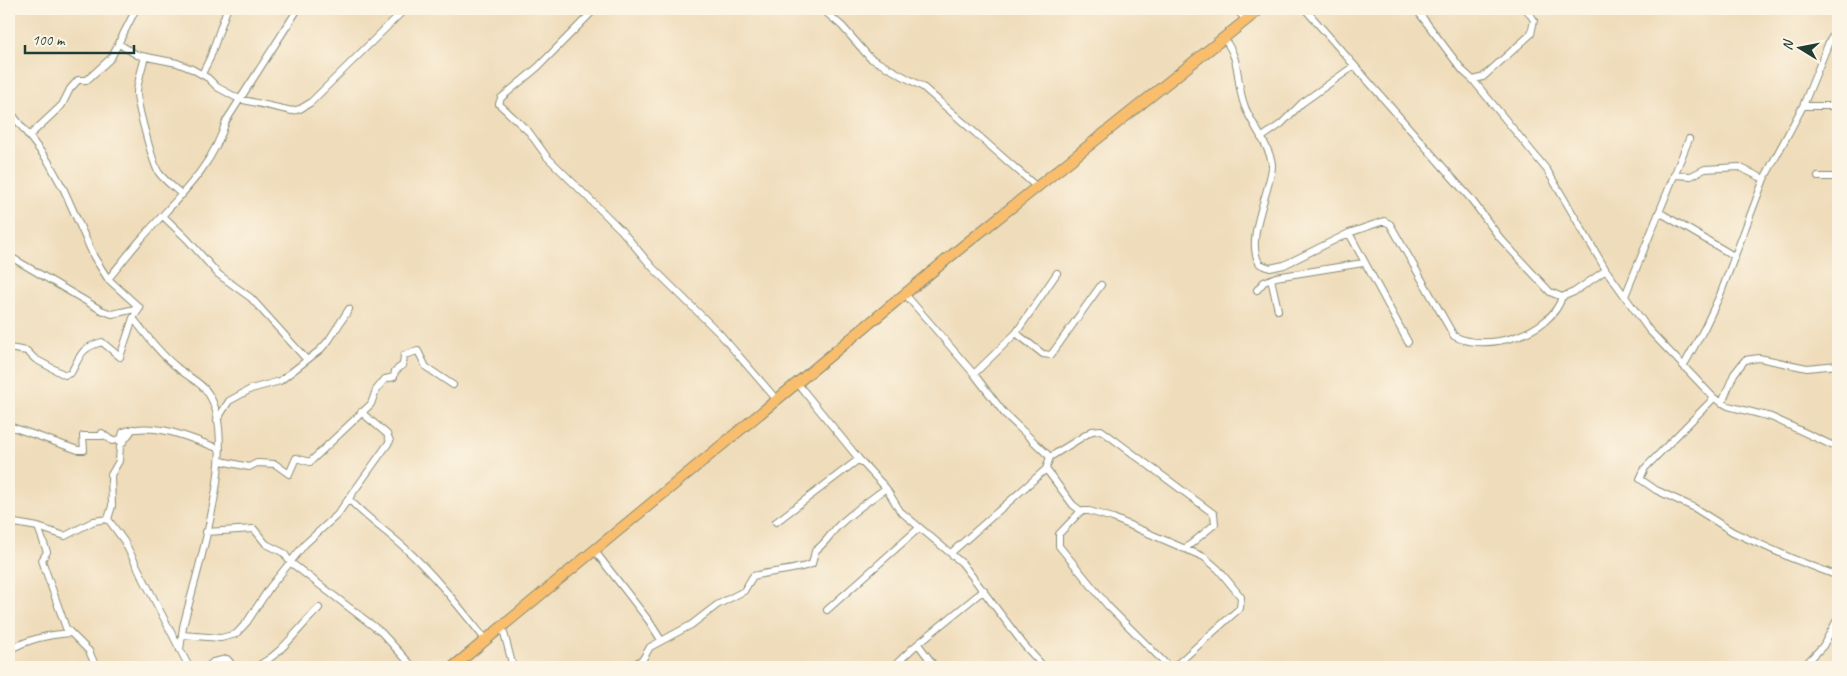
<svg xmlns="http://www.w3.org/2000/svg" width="1847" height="676" viewBox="0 0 1847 676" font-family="Caveat,sans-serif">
<rect width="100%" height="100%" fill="#fcf5e5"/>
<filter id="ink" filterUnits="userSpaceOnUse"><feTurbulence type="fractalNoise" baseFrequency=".02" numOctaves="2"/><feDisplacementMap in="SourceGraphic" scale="10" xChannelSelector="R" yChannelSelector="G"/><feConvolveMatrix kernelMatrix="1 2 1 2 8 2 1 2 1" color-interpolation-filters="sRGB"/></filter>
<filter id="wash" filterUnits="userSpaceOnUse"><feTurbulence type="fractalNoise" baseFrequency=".0096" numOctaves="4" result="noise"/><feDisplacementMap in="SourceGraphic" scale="20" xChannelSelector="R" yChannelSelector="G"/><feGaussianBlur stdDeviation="1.12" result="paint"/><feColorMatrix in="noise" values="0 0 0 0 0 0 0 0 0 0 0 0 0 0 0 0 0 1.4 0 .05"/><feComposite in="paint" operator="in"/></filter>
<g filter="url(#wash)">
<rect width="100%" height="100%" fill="#efdcba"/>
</g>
<g filter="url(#ink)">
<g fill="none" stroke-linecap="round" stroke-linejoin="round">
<defs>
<path id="minor" d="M595 9 538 67 501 98 499 104 529 132 547 157 621 230 653 268 720 334 777 400
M822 9 842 26 870 58 923 87 1038 188
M1236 9 1246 20
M1305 9 1471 199 1500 238 1550 292 1562 297 1574 292 1606 270
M1416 9 1463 71 1473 80 1483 77 1531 34 1534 20 1526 9
M1224 39C1242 61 1235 82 1245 107 1251 123 1273 151 1272 167 1270 192 1244 241 1260 264L1270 268 1284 265 1349 233 1384 221 1390 224 1454 336C1486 353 1551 334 1562 297
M119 44 137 55 177 63 192 69 208 78 217 87 239 99 292 111 300 109 310 103 405 9
M145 57C142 68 138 80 137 91 136 101 153 165 159 173 165 181 175 188 182 195
M202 74 210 58 227 9
M1473 80 1547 170 1606 270 1649 330 1714 398 1728 406 1771 417 1838 448
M1803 106H1838
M9 110 48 161 64 190 94 257 108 279 140 308
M29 136 62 105 70 89 78 80H87L111 58 136 9
M1261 138 1281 124 1302 103 1354 66
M1674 175 1691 176 1705 169 1739 167 1764 179
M1818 177H1838
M1659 212 1734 256
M163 216 187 239 218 274 251 298 307 360
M1349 233 1408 342
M9 256 101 310 112 314 140 308
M108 279C120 265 131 250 143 237 174 201 213 168 226 121L298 9
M1271 279 1278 310
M1257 290 1264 282 1276 277 1363 263
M905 294 974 374 1004 413 1050 457 1046 469 1073 505 1081 511H1089L1113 518 1204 557 1218 569 1241 597 1240 608 1174 667
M1625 296 1689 139
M140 308 133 318C147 336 161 355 179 369 188 377 201 382 208 393 241 442 196 572 183 627L180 650
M1016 333 1043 354 1051 355 1101 285
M9 348 27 351 35 359 65 375 71 373C81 354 81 348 102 342L120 357 133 318
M1684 365 1704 329 1720 295 1764 179 1803 106 1829 42 1838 27
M974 374 1016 333 1057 273
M798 384 859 459 886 488 900 511 962 563 1024 645 1044 667
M1714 398 1645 468 1640 479 1656 490 1693 507 1733 532 1791 558 1838 576
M1722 403 1734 374 1745 360 1759 358 1807 368 1838 365
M217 420 229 401 251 389 280 381 320 350 329 340 349 309
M9 426 78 450H84L83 436H102V433L112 441 121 439 123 432C156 421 189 438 220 449
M133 429 120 446 119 461 111 475 112 506 108 519 124 541 189 667
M1050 457 1092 431 1101 430 1214 514 1215 524 1186 548
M221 461 249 467 257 463 275 464 289 474 296 458 310 462 371 404 376 390 385 379 394 377 395 371 403 365 404 355 418 351 426 367 453 385
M349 499C366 518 388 532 407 550 436 577 460 608 485 639
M1081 511 1059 534V546L1108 606 1169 667
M9 522 38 527 65 536 94 521 108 519
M776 522 859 459
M38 527 47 552 42 560 45 569 66 628 89 651 96 667
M206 532 254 529 266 544 284 553 290 562 381 632 413 667
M594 550 649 621 661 640
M952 552 1046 469
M827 610 919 528
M502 625 513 667
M182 635 221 638 236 634 247 622 270 587 305 544 337 515 390 441 387 434 361 412
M918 644 935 667
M9 650C29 639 47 635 70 633
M207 667 213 662 227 659 234 667
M255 667C283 654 297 629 319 608
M630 667 643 659 650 647 691 625 717 605 744 591 753 576C773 571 793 571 812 564L815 551C826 543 830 534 839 525 854 511 870 500 886 488
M893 667 914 647 984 590
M1803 667 1823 646 1838 618"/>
<path id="primary" d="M453 667 963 246 1260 9"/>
</defs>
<use href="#minor" stroke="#878c77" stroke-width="8"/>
<use href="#primary" stroke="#878c77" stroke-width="12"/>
<use href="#minor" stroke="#fff" stroke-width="6"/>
<use href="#primary" stroke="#f9be6d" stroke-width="10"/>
</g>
</g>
<rect width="1847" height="676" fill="none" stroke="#fcf5e5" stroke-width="30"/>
<g transform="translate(1800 48) rotate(280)" stroke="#fcf5e5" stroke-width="4" paint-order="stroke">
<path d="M0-4L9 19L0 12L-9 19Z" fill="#1f3d34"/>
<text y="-8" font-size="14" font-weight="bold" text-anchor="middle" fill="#1f3d34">N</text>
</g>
<path d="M25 45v8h109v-8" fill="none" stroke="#1f3d34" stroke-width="2.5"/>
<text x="32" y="45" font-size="15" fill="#1f3d34" stroke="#fcf5e5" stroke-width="4" paint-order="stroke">100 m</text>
</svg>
